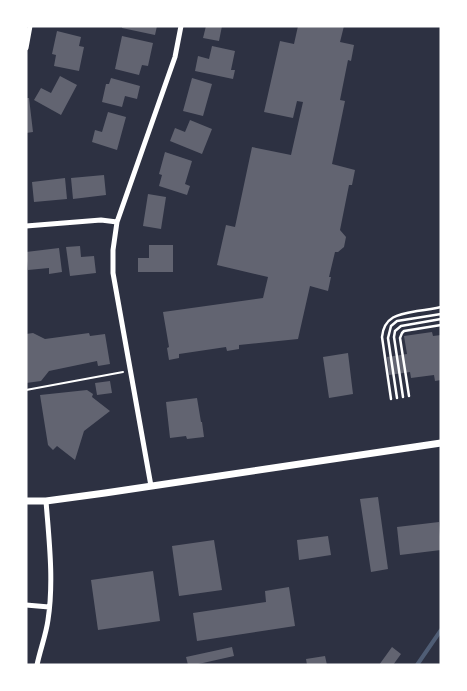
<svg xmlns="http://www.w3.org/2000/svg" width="467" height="691" viewBox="0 0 467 691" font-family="Signika,sans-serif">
<rect width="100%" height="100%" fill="#2d3142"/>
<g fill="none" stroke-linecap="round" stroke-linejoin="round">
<path stroke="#4f5d75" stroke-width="4" d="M417 665 441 630"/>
</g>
<path fill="#626471" d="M122 26H157L155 35 122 28Z
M206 26H222L219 41 203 38Z
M298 26H344L340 42 354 45 351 61 348 60 340 100 345 101 332 164 355 170 352 185H349L340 230 346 237 344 247 338 252H335L329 277H331L328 291 310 286 298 339 239 345V349L227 351 226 347 179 354V358L169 360 167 348 169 347 163 312 263 298 268 277 217 265 226 225 235 227 252 147 291 155 303 102 297 101 293 118 264 112 280 41 294 44Z
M57 31 81 37 79 46 84 47 79 71 54 66 56 55 52 54Z
M122 36 153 43 148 66 142 65 139 75 115 69Z
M212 46 235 51 231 70H235L233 79 195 71 198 56 209 59Z
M60 76 77 85 61 115 34 100 41 88 51 93Z
M111 78 140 86 137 99 125 96 122 107 102 102 106 84H109Z
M192 78 212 84 203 116 183 111Z
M26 98H29L33 132 26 133Z
M108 112 126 117 117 150 92 142 95 130 102 132Z
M190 120 212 129 202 154 170 141 175 128 185 132Z
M165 152 192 161 185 184 190 186 187 195 159 186 162 175 159 174Z
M104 175 106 195 73 199 71 178Z
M65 178 67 199 34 202 32 182Z
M148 194 166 197 161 229 143 226Z
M149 245H173V272H138V258H149Z
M80 246 81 257 94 256 96 273 70 276 66 247Z
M59 248 62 272 49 274V268L28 270 26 252Z
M432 332 433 336 441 335V380L435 381 434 375 411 378 410 372 389 375 387 357 407 354 404 336Z
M33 333 45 339 89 333 90 336 105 334 110 364 98 366 97 361 49 371 41 381 26 383V334Z
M348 353 353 394 329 398 323 357Z
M110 381 112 393 97 395 95 383Z
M87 390 93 394 92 397 110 411 84 431 75 460 57 446 53 450 48 445 40 395Z
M197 398 201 422H202L204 437 187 439 186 436 170 438 166 402Z
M378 497 388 569 371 572 360 499Z
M439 522 441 550 400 555 397 527Z
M328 536 331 555 299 560 297 540Z
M214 540 222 590 179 596 172 546Z
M153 571 160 621 98 630 91 580Z
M289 587 295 626 197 641 193 613 266 602 265 591Z
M232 647 234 656 194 665H188L186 657Z
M392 647 401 654 393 665H379Z
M325 656 327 665H307L306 659Z"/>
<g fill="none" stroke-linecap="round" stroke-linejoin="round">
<path stroke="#fff" stroke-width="2" d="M26 390 123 372"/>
<path stroke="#fff" stroke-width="2.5" d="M409 396 400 338 402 333 404 331 441 325
M403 397 394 337 395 331 401 326 441 319
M397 398 388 338 391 326 397 321 441 314
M391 399 382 337C384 316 399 314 417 311 425 310 433 309 441 307"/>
<path stroke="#fff" stroke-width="5" d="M26 48 30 26
M26 226 101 220 117 222
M151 486 113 273V250L117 222 175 57 181 26
M26 605 49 607
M37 665C40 650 46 635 48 620 54 581 49 540 46 501"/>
<path stroke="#fff" stroke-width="7" d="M26 501H46L105 493 441 443"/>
</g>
<rect width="467" height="691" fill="none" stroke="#ffffff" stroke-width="55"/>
</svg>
